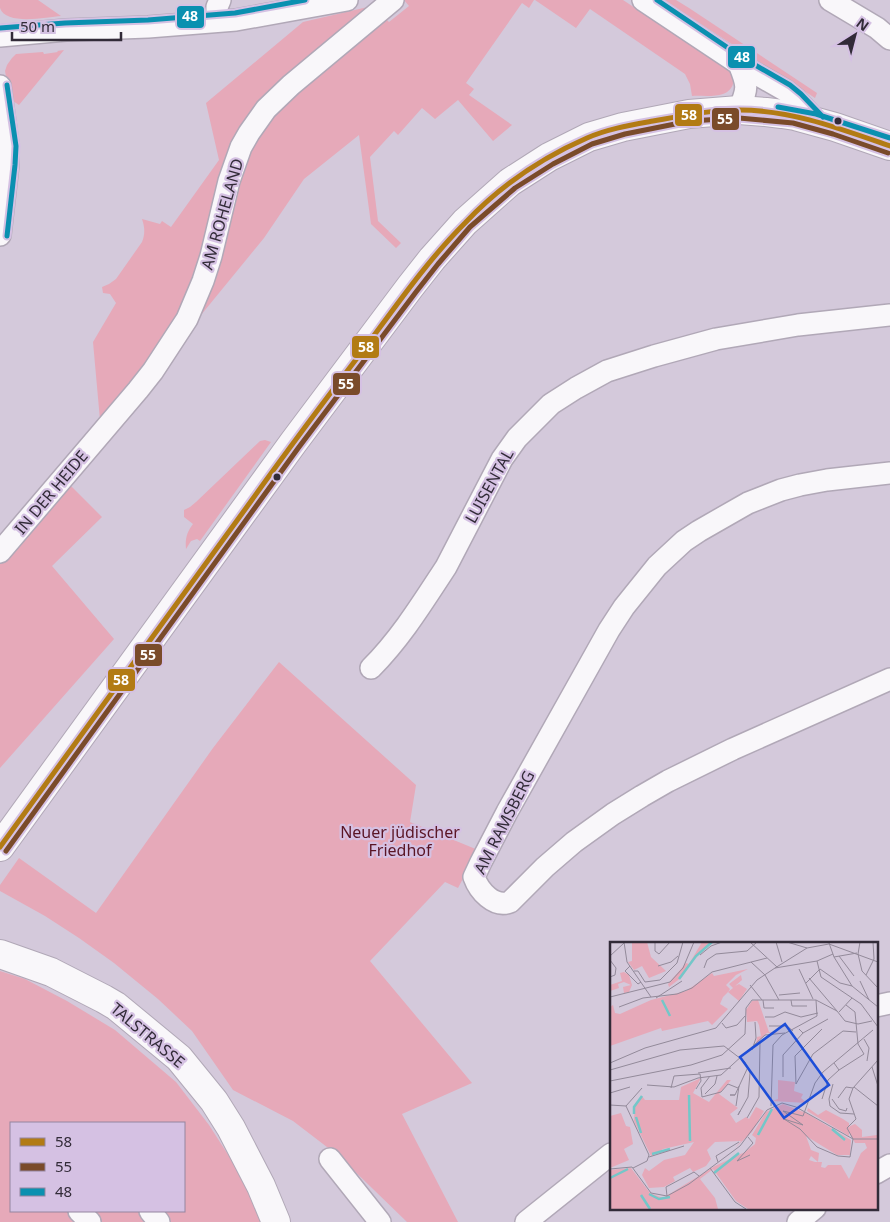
<svg xmlns="http://www.w3.org/2000/svg" width="890" height="1222" viewBox="0 0 890 1222" font-family="'Noto Sans',sans-serif">
<rect width="100%" height="100%" fill="#d4c9db"/>
<path fill="#e6a9b9" fill-rule="evenodd" d="M0 0H38L61 16C47 17 6 26 0 8 0 6 0 3 0 0Z
M404 0H534L529 8 522 3 466 83 474 89 469 95 512 125 493 141 458 100 435 119 422 108 398 135 394 131 370 157 378 221 401 243 396 248 371 224 359 135 304 179 264 238 192 326 252 135 382 15 389 22 409 6Z
M535 0H623L728 69C732 73 734 78 733 84 728 100 705 95 692 96L690 84 685 74 590 9 576 28Z
M664 0H676L689 8 817 93 815 98Z
M372 6 264 107 184 317 100 420 93 342 116 303 110 294 103 293 102 287 109 284 116 279 142 242C145 234 145 228 142 219L160 224 162 221 171 227 219 160 206 103 303 22Z
M64 50 19 105 10 99 5 71 7 65 12 58 16 54 43 52 44 54 58 52 57 51Z
M265 440 271 442 200 541 197 539 191 541 186 549C185 538 187 532 193 524L184 517V510L190 507 196 502 260 441Z
M65 480 102 517 52 566 114 639 0 768V556Z
M279 662 416 785 410 822 478 850 458 888 445 882 370 961 472 1083 402 1114 458 1222H407L340 1157 293 1121 233 1090 192 1031 158 999 114 963 79 938 45 916 0 891V885L19 858 96 913 213 748Z
M0 971 25 979 67 1001 115 1030 176 1082 209 1125 243 1178 265 1222H0ZM11 1123H184V1211H11Z"/>
<g fill="none" stroke-linecap="round" stroke-linejoin="round">
<defs>
<path id="minor" d="M643 0 739 64 786 91 796 99 817 122
M830 0 877 28 890 39
M217 21V7L220 0
M0 36 66 30 148 27 236 20 347 0
M0 86 8 146V164L0 235
M739 110C748 88 748 86 739 64
M890 473 827 480 800 485 781 490 748 503 699 531 684 541 657 566 624 607 609 630 507 812 481 862 474 877C479 891 494 908 510 902L545 867 574 842 613 814 642 796 668 781 733 749 890 679
M0 552 138 390 153 371 187 319 203 281 211 256 229 181 241 147 249 133 266 109 291 85 393 0
M371 668C401 638 423 602 446 567L502 459 517 438 551 404 576 388 607 371 654 356 716 339 798 325 890 315
M876 1006 890 1003
M330 1159 380 1222
M876 1173 890 1165
M79 1211 90 1222
M150 1211 159 1222
M526 1222 611 1154
M798 1222 815 1208"/>
<path id="major" d="M0 847 293 443 410 287 432 259 465 222 510 182 549 157 589 137 623 127 689 114 739 110 766 112 782 114 795 116 835 127 890 146
M0 954 51 972 104 999 116 1006 179 1058 214 1101 231 1128 261 1186 276 1222"/>
</defs>
<use href="#minor" stroke="#b1a8b7" stroke-width="24"/>
<use href="#major" stroke="#b1a8b7" stroke-width="30"/>
<use href="#minor" stroke="#f9f7fa" stroke-width="21"/>
<use href="#major" stroke="#f9f7fa" stroke-width="28"/>
<defs>
<path id="bus-1" d="M0 847C83 733 166 618 249 504 286 452 325 400 364 349 396 306 427 261 465 223 499 187 541 158 587 138 607 129 631 125 653 121 681 116 710 110 739 110 792 110 841 129 890 146"/>
<path id="bus-2" d="M6 851 299 447 416 292 438 264 470 227 515 188 553 164 592 144 625 134 690 121 739 118 793 123 833 134 888 153"/>
<path id="bus-3" d="M657 0 743 58 790 85 801 94 823 117
M0 28 65 23 148 20 235 13 305 0
M7 85 16 146 15 165 7 236
M778 107 816 114 890 138"/>
</defs>
<use href="#bus-1" stroke="#d5c1e3" stroke-width="9"/>
<use href="#bus-2" stroke="#d5c1e3" stroke-width="9"/>
<use href="#bus-3" stroke="#d5c1e3" stroke-width="9"/>
<use href="#bus-1" stroke="#b27b14" stroke-width="5"/>
<use href="#bus-2" stroke="#7a4b2a" stroke-width="5"/>
<use href="#bus-3" stroke="#0a90b0" stroke-width="5"/>
</g>
<g fill="#322b38" stroke="#d5c1e3" stroke-width="2">
<circle cx="838" cy="121" r="4.5"/>
<circle cx="277" cy="477" r="4.5"/>
</g>
<g text-anchor="middle" stroke-width="4.5" stroke-linejoin="round" paint-order="stroke">
<g font-size="16" fill="#322b38" stroke="#d5c1e3">
<text transform="translate(222 214) rotate(-74)" y="6">AM ROHELAND</text>
<text transform="translate(489 486) rotate(-61)" y="6">LUISENTAL</text>
<text transform="translate(51 492) rotate(-50)" y="6">IN DER HEIDE</text>
<text transform="translate(504 822) rotate(-63)" y="6">AM RAMSBERG</text>
<text transform="translate(148 1035) rotate(40)" y="6">TALSTRASSE</text>
</g>
<g font-size="16" fill="#5a1525" stroke="#d5c1e3">
<text x="400" y="838">Neuer jüdischer<tspan x="400" dy="18">Friedhof</tspan></text>
</g>
</g>
<g transform="translate(610 942)">
<rect width="268" height="268" fill="#d4c9db"/>
<path d="M22 0H37L41 15 56 29 39 36 32 24 24 28 18 20 22 19ZM92 0H104L89 10 72 35 59 45 58 42 76 21 79 22ZM138 27 126 33 116 43 120 47 118 50 123 46 119 42 131 33 132 38 125 44 129 42 137 47 129 59 118 50 113 55 110 62 118 67 102 83 98 79 52 89 51 86 0 104V65L3 63 5 71 10 72 41 58 76 49 102 31 104 34ZM14 30 19 33 22 43 19 50 14 51 13 45 21 43 14 40 8 42 9 46 0 49V43L12 39 10 31ZM148 58 159 90H174L157 91 146 102 147 95 151 94 149 83 147 79 137 80 136 68 142 59ZM91 136 83 151 99 160 117 138H121L109 152 128 166 120 172 126 181 136 175 139 177 146 165 154 169 142 190 125 206 131 199 105 200 97 208 101 217 96 224 83 230 80 226 63 235 65 239 54 245 39 246 32 233 35 226 39 229 54 218 75 213 84 200 53 207 41 214 24 179 25 162 32 154 35 158H69L71 145ZM168 138 185 140 184 149 193 152 191 156 197 161 162 159 168 157ZM173 162 196 171 241 198 240 213H227L196 194 201 208 209 211 208 220 201 214 199 218 205 220H212L211 225 215 226 218 223H231L239 237 251 211 257 206 255 201H245L238 188 240 184 245 182 252 188V195L267 193V267H138L126 259 103 227 90 237 105 256 108 267H0V228L21 226 40 251 53 256 105 224 135 210 145 202 146 196 142 193 156 170ZM198 166 208 173 216 168 233 177 239 181V194L197 169ZM11 171 16 184 20 185 23 202 14 207 19 218 0 226V174Z" fill="#e6a9b9"/>
<path fill="none" stroke="#73c7c9" stroke-width="2.5" d="M69 37 86 14 102 0M52 58 60 74M79 153 80 199M24 172V165L32 154M26 175 31 191M222 187 235 198M148 193 162 167M42 212 60 207M104 231 129 211M0 236 18 227M39 252 49 257 60 255M31 253 40 267"/>
<path fill="none" stroke="#938a9a" stroke-width="1" d="M14 0 17 20 41 55M45 0V9L49 12 60 0M140 0 167 25M166 0 172 20M177 0 197 6M250 0 248 12 252 29 268 46M219 1 224 15 247 11M219 2 268 20M223 12 207 19 211 35 251 62 268 85M90 13 101 4 112 0M0 14 14 1M229 14 244 34M224 15 242 44 268 65M0 18 6 26 5 33 0 35M141 20 155 33 169 58M20 24 15 29 28 42 31 40M48 24 61 20 68 14M94 26 97 18 106 12 137 9 147 0M165 26 197 6 219 2M189 27 203 57M24 29H28L35 40 50 38 67 21 73 0M256 33 264 17 263 0M199 36 227 69M250 39 259 58M196 41 210 27 230 41 242 44M140 43 152 58M169 53 190 51M0 55 60 40 73 26 84 0M46 56 72 39M153 58 154 66H164M181 58 182 64H197M9 65 33 56 67 52 82 46 102 30 157 16M229 70 242 56M155 75H164L175 70 191 75 208 71M112 81 116 86 127 83 135 74M159 84H177L183 89M189 87 193 91 218 77M212 87 185 114 186 142 203 112 233 89 246 90M263 88 213 130 205 141 193 174 173 169 193 183 174 177 190 187 207 205 228 214 240 215 243 197 237 186 246 177 239 157 243 146 268 118M254 97 259 106 257 119M142 108 146 96 145 80M0 121 35 106 106 86 147 38 165 26 207 19M224 121 229 128 254 112 248 102 245 70 236 63M262 125 268 144M0 128 70 108 114 104 135 120 140 131 138 155 128 173 130 169M88 131 121 126M173 135V113L193 91M0 139 81 123 112 113 135 92 136 66 142 58H206M223 142 219 157 220 164 230 171 244 172M37 143 64 145 88 136 111 133 155 93 175 91M244 145 268 164M61 146 64 134 90 132 91 139 86 147M0 151 20 145M95 152 105 142 107 134M125 153H120H125L138 125M92 155 111 150 118 142 128 146M92 155 91 146 100 134M228 156 236 145 243 146M212 157 218 138 229 128M222 157 229 167 236 169 237 166M0 163 16 164M16 164 39 213 37 219 23 226M16 164 32 146M126 164 129 144M161 164 163 103 172 93 207 74 206 58 227 69 235 79 248 82 262 79M137 176 149 155 150 101M138 195 143 201 127 219 140 213M39 215 74 204M108 220 106 214 129 200M100 226 125 260 136 267M0 227 22 225 41 251 57 254 79 242 130 204 157 168 172 161 186 165 243 197H268M57 254 56 245 84 230 89 234"/>
<path fill="#1d4ed8" fill-opacity="0.15" stroke="#1d4ed8" stroke-width="2.5" d="M175 82 219 143 174 176 130 115Z"/>
<rect width="268" height="268" fill="none" stroke="#322b38" stroke-width="2.5"/>
</g>
<g stroke="#d5c1e3" stroke-width="2">
<rect x="176" y="5" width="29" height="24" rx="5" fill="#0a90b0"/>
<rect x="727" y="45" width="29" height="24" rx="5" fill="#0a90b0"/>
<rect x="674" y="103" width="29" height="24" rx="5" fill="#b27b14"/>
<rect x="711" y="107" width="29" height="24" rx="5" fill="#7a4b2a"/>
<rect x="351" y="335" width="29" height="24" rx="5" fill="#b27b14"/>
<rect x="332" y="372" width="29" height="24" rx="5" fill="#7a4b2a"/>
<rect x="134" y="643" width="29" height="24" rx="5" fill="#7a4b2a"/>
<rect x="107" y="668" width="29" height="24" rx="5" fill="#b27b14"/>
</g>
<g font-size="14" text-anchor="middle" font-weight="bold" fill="#fff">
<text x="190" y="21">48</text>
<text x="742" y="62">48</text>
<text x="689" y="120">58</text>
<text x="725" y="124">55</text>
<text x="366" y="352">58</text>
<text x="346" y="389">55</text>
<text x="148" y="660">55</text>
<text x="121" y="685">58</text>
</g>
<rect x="10" y="1122" width="175" height="90" fill="#d5c1e3" stroke="#94859f"/>
<rect x="20" y="1138" width="25" height="8" fill="#b27b14" stroke="#94859f"/>
<text x="55" y="1147" font-size="15" fill="#322b38">58</text>
<rect x="20" y="1163" width="25" height="8" fill="#7a4b2a" stroke="#94859f"/>
<text x="55" y="1172" font-size="15" fill="#322b38">55</text>
<rect x="20" y="1188" width="25" height="8" fill="#0a90b0" stroke="#94859f"/>
<text x="55" y="1197" font-size="15" fill="#322b38">48</text>
<g transform="translate(855 35) rotate(36)" stroke="#d5c1e3" stroke-width="4" paint-order="stroke">
<path d="M0-4L9 19L0 12L-9 19Z" fill="#322b38"/>
<text y="-8" font-size="14" font-weight="bold" text-anchor="middle" fill="#322b38">N</text>
</g>
<path d="M12 32v8h109v-8" fill="none" stroke="#322b38" stroke-width="2.5"/>
<text x="20" y="32" font-size="15" fill="#322b38" stroke="#d5c1e3" stroke-width="4" paint-order="stroke">50 m</text>
</svg>
